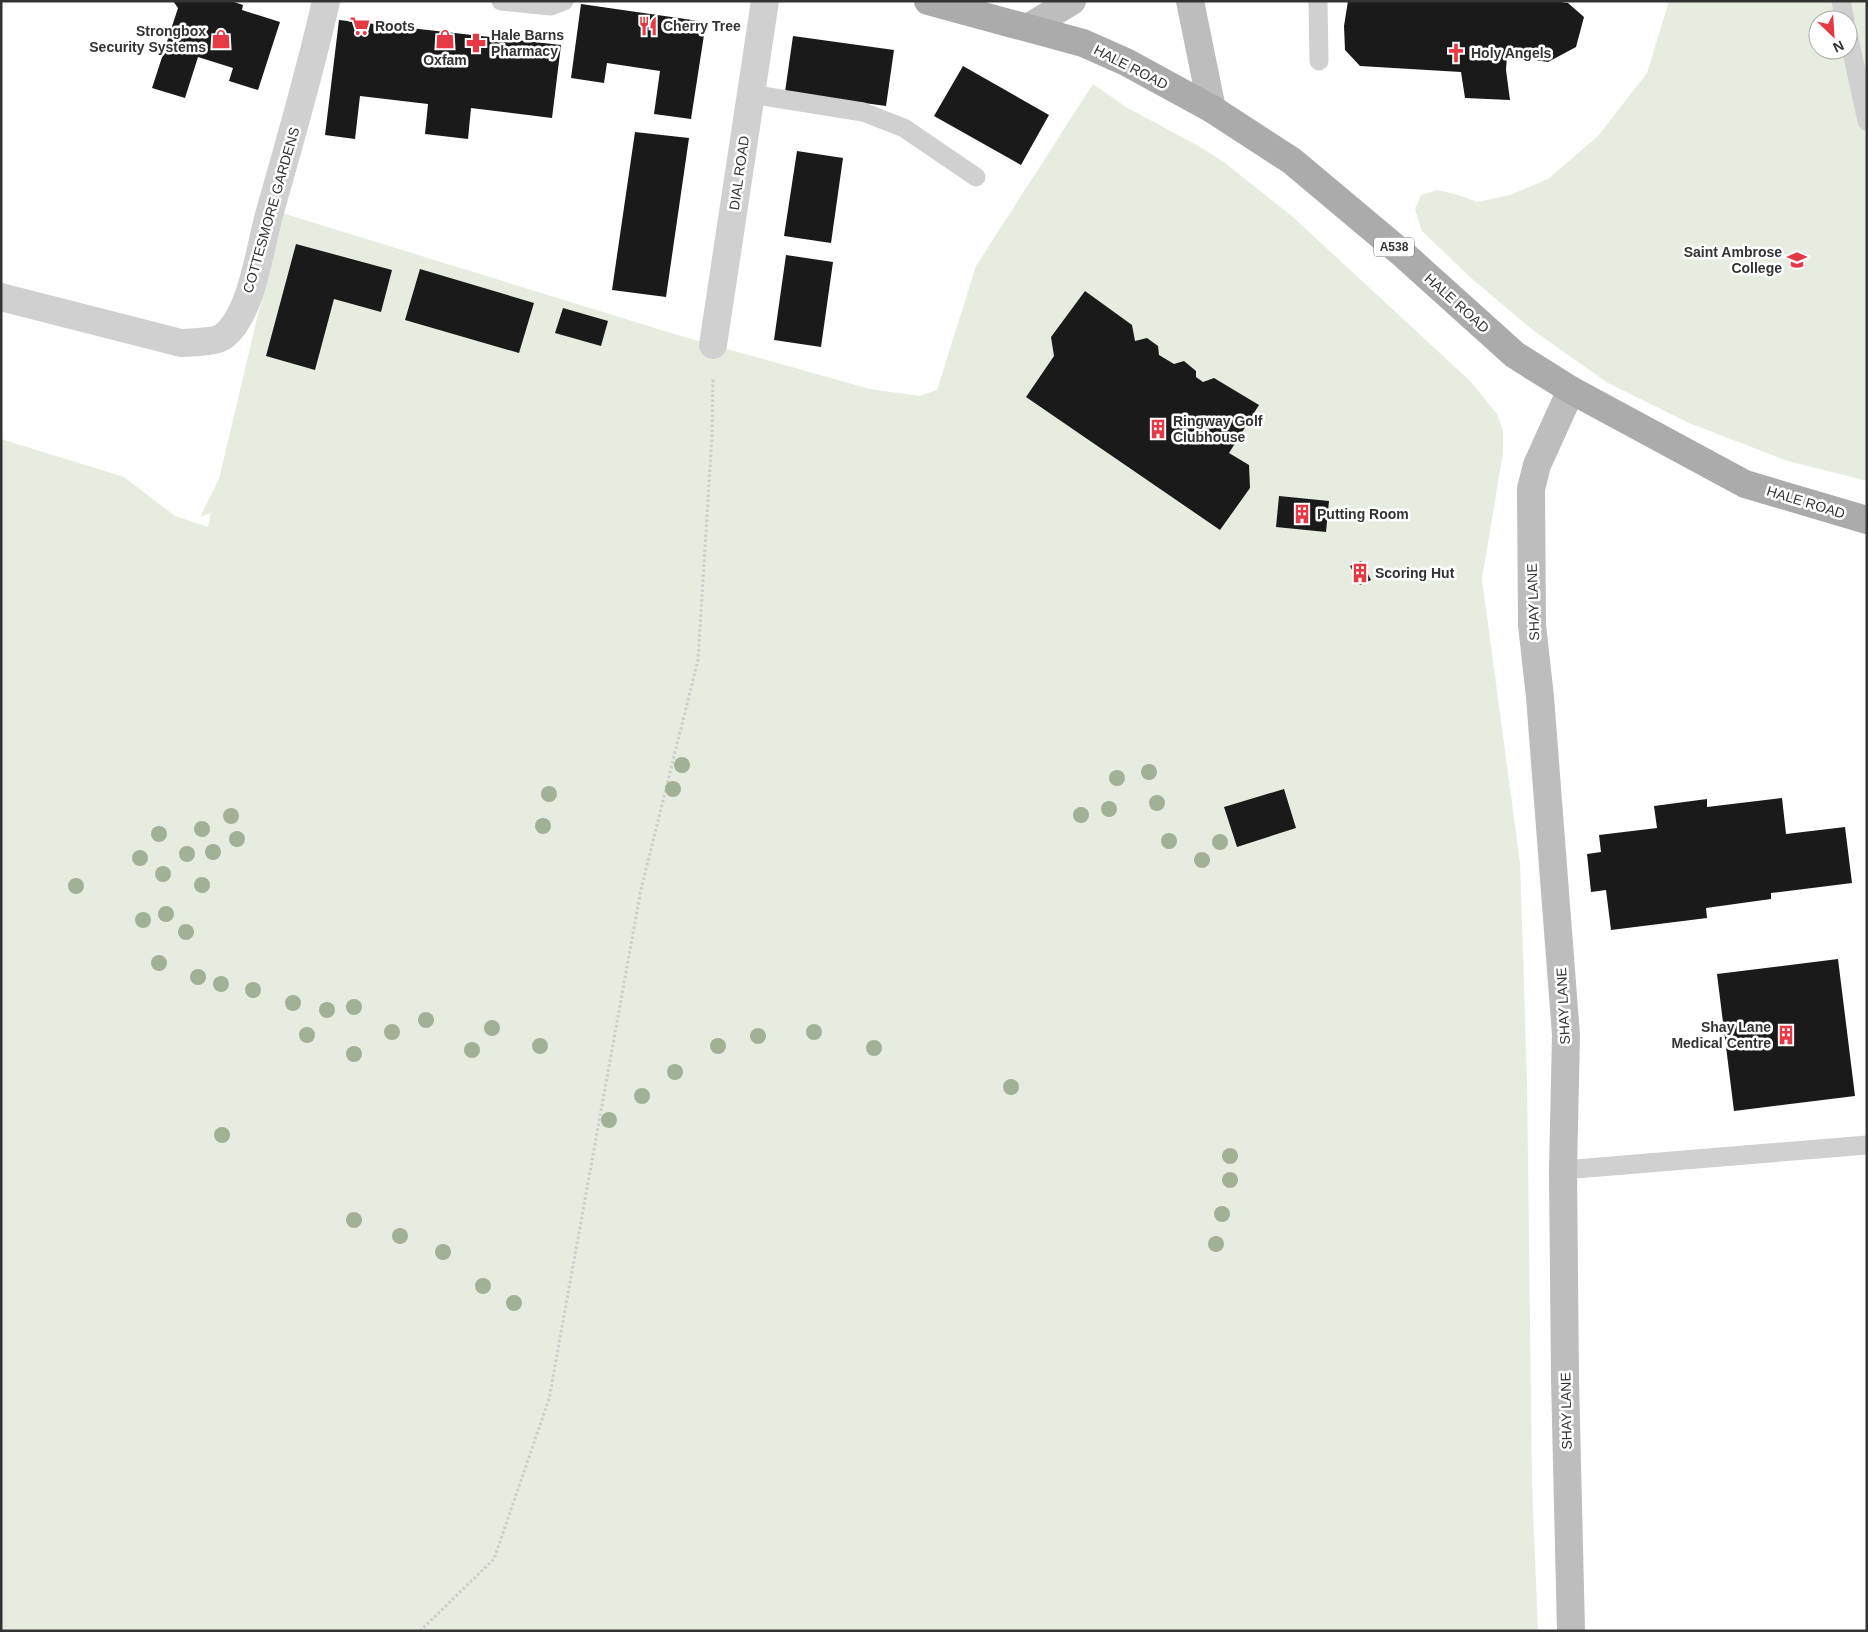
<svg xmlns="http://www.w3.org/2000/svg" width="1868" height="1632" viewBox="0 0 1868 1632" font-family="Helvetica,sans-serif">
<rect width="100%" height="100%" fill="#fff"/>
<path fill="#e6ecdf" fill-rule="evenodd" d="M1669 1H1867V481L1788 461 1689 423 1608 383 1534 331 1471 278 1422 231 1415 209 1421 195 1437 190 1455 194 1478 202 1510 195 1548 179 1598 136 1647 73ZM1818 20H1848V50H1818Z
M1093 84 1126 107 1202 148 1225 163 1294 218 1470 381 1497 414 1503 430V453L1482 579 1520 863 1527 1079 1532 1484 1538 1631H1V439L124 477 175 516 208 527 211 513 200 517 219 479 282 213 684 337 870 389 919 396 937 390 976 266Z"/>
<path fill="#1a1a1a" d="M173 1H231L243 5 242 10 280 22 258 90 229 81 233 68 198 57 185 98 152 88 178 8Z
M1348 1H1554L1568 3 1584 17 1576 47 1548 62 1507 56 1506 70 1510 100 1465 98 1461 72 1360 66 1345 50 1344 26Z
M581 4 706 22 691 119 654 114 660 71 607 63 604 83 571 78Z
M339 20 561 45 552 118 471 108 468 139 425 134 428 104 360 96 355 139 325 135Z
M793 36 894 50 886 106 785 92Z
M963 66 1049 115 1021 165 934 116Z
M635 132 689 138 666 297 612 290Z
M797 151 843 158 831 243 784 236Z
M296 244 392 270 381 312 334 299 315 370 266 356Z
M786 255 833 262 821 347 774 340Z
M420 269 534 303 519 353 405 320Z
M1085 291 1132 325 1135 341 1147 338 1158 346 1159 355 1174 364 1184 361 1196 371V377L1203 382 1214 378 1259 405 1229 453 1249 465 1250 488 1220 530 1026 397 1054 356 1051 337Z
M563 308 608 321 601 346 555 333Z
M1279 496 1329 501 1326 532 1276 527Z
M1361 561 1371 580 1360 585 1350 566Z
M1284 789 1296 828 1237 847 1224 807Z
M1782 798 1786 834 1845 827 1852 883 1771 893V899L1706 908 1707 918 1611 930 1606 890 1591 892 1587 854 1601 852 1599 835 1657 828 1654 806 1707 799V807Z
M1838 959 1855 1096 1734 1111 1717 974Z"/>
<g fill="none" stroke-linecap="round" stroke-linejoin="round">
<path stroke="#cdcdcd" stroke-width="3" stroke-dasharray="2.5 2.5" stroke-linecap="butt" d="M420 1631 494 1559 549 1399 641 889 698 660 712 436 713 378"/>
<path stroke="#d0d0d0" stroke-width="19" d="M501 1 551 6 564 1
M1318 1 1319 61
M1841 1 1845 20
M1848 34 1867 121
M751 94 863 112 904 128 976 177
M1563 1170 1867 1145"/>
<path stroke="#d0d0d0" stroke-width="28" d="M1 297 181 343C192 342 217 343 225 335 252 313 260 247 269 215 289 144 310 73 326 1
M713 345 765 1"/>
<path stroke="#bdbdbd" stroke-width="28" d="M1190 1 1212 109
M1029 27 1072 1
M1571 390 1537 465 1531 489 1532 625 1540 697 1566 1035 1563 1170 1565 1379 1571 1631"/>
<path stroke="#ababab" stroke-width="28" d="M928 1 1083 43 1126 62 1212 109 1292 161 1404 255 1515 355 1571 390 1745 484 1867 520"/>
</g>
<g fill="#a2b095">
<circle cx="682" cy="765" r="8"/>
<circle cx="1149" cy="772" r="8"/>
<circle cx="1117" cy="778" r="8"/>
<circle cx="673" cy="789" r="8"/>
<circle cx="549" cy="794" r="8"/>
<circle cx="1157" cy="803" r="8"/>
<circle cx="1109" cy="809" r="8"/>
<circle cx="1081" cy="815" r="8"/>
<circle cx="231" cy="816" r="8"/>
<circle cx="543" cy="826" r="8"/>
<circle cx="202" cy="829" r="8"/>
<circle cx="159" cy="834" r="8"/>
<circle cx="237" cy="839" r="8"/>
<circle cx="1169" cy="841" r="8"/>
<circle cx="1220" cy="842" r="8"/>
<circle cx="213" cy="852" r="8"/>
<circle cx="187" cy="854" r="8"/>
<circle cx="140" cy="858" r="8"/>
<circle cx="1202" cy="860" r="8"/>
<circle cx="163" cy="874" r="8"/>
<circle cx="202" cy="885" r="8"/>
<circle cx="76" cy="886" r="8"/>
<circle cx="166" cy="914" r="8"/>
<circle cx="143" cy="920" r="8"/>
<circle cx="186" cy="932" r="8"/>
<circle cx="159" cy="963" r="8"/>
<circle cx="198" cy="977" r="8"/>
<circle cx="221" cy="984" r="8"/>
<circle cx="253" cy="990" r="8"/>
<circle cx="293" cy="1003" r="8"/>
<circle cx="354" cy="1007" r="8"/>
<circle cx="327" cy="1010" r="8"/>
<circle cx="426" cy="1020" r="8"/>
<circle cx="492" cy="1028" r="8"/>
<circle cx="392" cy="1032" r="8"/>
<circle cx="814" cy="1032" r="8"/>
<circle cx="307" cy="1035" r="8"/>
<circle cx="758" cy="1036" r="8"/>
<circle cx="540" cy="1046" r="8"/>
<circle cx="718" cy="1046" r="8"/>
<circle cx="874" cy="1048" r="8"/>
<circle cx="472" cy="1050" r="8"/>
<circle cx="354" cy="1054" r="8"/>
<circle cx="675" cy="1072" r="8"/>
<circle cx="1011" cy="1087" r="8"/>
<circle cx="642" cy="1096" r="8"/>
<circle cx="609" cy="1120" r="8"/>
<circle cx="222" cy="1135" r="8"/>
<circle cx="1230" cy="1156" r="8"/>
<circle cx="1230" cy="1180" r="8"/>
<circle cx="1222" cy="1214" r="8"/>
<circle cx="354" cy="1220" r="8"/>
<circle cx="400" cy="1236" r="8"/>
<circle cx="1216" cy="1244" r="8"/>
<circle cx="443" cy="1252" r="8"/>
<circle cx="483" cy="1286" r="8"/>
<circle cx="514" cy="1303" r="8"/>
</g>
<defs>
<symbol id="supermarket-bare" viewBox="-9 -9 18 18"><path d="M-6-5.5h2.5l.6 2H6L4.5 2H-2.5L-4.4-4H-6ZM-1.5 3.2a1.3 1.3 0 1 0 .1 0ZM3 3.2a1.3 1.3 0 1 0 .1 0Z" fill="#e63946" stroke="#fff" stroke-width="2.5" paint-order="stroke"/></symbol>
<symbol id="restaurant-bare" viewBox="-9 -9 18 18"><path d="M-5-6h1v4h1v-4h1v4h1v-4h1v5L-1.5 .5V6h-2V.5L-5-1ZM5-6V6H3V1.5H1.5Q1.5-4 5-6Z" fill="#e63946" stroke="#fff" stroke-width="2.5" paint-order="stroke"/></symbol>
<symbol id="shop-bare" viewBox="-9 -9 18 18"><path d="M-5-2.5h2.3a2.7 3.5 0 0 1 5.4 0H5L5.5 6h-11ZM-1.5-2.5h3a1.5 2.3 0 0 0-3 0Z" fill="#e63946" stroke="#fff" stroke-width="2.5" paint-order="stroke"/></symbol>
<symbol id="pharmacy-bare" viewBox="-9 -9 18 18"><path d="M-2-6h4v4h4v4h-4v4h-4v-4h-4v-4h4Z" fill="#e63946" stroke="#fff" stroke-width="2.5" paint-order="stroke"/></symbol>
<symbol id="church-bare" viewBox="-9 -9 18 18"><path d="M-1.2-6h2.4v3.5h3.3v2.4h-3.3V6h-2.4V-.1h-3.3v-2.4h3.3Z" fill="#e63946" stroke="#fff" stroke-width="2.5" paint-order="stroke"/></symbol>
<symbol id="school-bare" viewBox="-9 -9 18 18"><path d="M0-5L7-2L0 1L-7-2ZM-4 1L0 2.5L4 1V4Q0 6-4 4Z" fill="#e63946" stroke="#fff" stroke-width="2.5" paint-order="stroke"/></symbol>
<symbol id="building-bare" viewBox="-9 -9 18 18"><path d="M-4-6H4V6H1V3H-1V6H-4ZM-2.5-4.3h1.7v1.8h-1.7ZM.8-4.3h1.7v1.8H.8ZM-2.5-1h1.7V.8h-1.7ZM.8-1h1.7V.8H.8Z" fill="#e63946" stroke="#fff" stroke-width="2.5" paint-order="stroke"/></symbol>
</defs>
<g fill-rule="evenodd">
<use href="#supermarket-bare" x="346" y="12" width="28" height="28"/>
<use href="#restaurant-bare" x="634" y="12" width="28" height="28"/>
<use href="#shop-bare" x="207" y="25" width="28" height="28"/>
<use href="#shop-bare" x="431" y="25" width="28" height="28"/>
<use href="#pharmacy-bare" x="462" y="29" width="28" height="28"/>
<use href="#church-bare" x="1442" y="39" width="28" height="28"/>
<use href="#school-bare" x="1783" y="246" width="28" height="28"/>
<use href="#building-bare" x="1144" y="415" width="28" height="28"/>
<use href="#building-bare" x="1288" y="500" width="28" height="28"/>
<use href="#building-bare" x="1346" y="559" width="28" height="28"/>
<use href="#building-bare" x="1772" y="1021" width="28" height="28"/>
</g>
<g text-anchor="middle" stroke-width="5" stroke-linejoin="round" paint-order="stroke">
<rect fill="#fff" stroke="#707070" stroke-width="1" x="1374" y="237.5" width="40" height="19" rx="4"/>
<g font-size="12" font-weight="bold" fill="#333">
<text x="1394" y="251">A538</text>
</g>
<g font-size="14" font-weight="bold" fill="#333" stroke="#fff" text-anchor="start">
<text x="375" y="31">Roots</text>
<text x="663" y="31">Cherry Tree</text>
<text x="206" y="36" text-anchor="end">Strongbox<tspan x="206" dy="16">Security Systems</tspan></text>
<text x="491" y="40">Hale Barns<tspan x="491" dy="16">Pharmacy</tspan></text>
<text x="1471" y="58">Holy Angels</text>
<text x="445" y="65" text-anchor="middle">Oxfam</text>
<text x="1782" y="257" text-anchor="end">Saint Ambrose<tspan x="1782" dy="16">College</tspan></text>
<text x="1173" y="426">Ringway Golf<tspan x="1173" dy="16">Clubhouse</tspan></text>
<text x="1317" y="519">Putting Room</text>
<text x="1375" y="578">Scoring Hut</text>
<text x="1771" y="1032" text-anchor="end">Shay Lane<tspan x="1771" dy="16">Medical Centre</tspan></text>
</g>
<g font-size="14" fill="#333" stroke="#fff">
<text transform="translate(1131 67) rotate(27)" y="5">HALE ROAD</text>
<text transform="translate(739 173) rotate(-82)" y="5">DIAL ROAD</text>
<text transform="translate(271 210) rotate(-74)" y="5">COTTESMORE GARDENS</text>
<text transform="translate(1457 303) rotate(42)" y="5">HALE ROAD</text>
<text transform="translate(1806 502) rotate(17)" y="5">HALE ROAD</text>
<text transform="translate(1533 602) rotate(-92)" y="5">SHAY LANE</text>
<text transform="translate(1563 1006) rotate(-93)" y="5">SHAY LANE</text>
<text transform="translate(1566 1411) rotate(-91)" y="5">SHAY LANE</text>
</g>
</g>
<rect width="1868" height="1632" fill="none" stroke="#333333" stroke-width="5"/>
<g transform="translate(1833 35) rotate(155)"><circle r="24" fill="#ffffff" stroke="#adadad"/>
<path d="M0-4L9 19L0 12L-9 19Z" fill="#e63946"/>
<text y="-8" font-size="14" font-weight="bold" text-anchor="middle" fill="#333333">N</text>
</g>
</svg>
